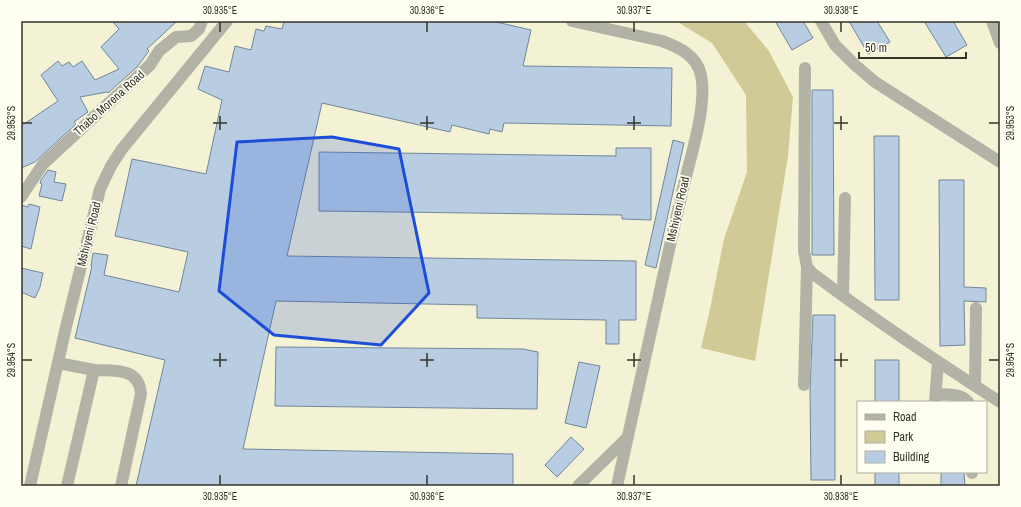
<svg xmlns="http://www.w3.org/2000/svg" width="1021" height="507" viewBox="0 0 1021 507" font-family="'Archivo Narrow',sans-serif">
<rect width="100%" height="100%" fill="#f4f2d5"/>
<path fill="#d0ca96" d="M676 21H744L769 51 793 97 788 156 755 361 701 348 710 309 724 239 747 172 746 95 712 43Z"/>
<path fill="#b8cde2" stroke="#728699" d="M112 21H177L147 49 149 51 137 67 108 93 107 92 80 97 88 112 74 122 76 124 35 162 21 168V126L58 101 41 75 58 61 62 66 69 62 73 67 82 61 95 80 119 69 101 47 119 29Z
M284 21H492L531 30 523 66 672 68 671 126 504 123 502 132 490 129 489 134 452 125 450 132 322 103 287 256 636 261V320H619V344H606V320L477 318V305L276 301 243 449 513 454V486H136L165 360 75 338 92 266H91L93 253 108 255 104 275 179 292 188 252 115 236 132 159 206 174 222 100 198 89 205 66 229 72 235 46 251 50 256 29 264 31 266 26 282 29Z
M775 21H803L813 38 792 50Z
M849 21H877L890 42 868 54Z
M924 21H953L967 45 946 57Z
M812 90H833L834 255H812Z
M874 136H899V300H875Z
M673 140 684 143 656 268 645 265Z
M616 148H651V220L622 219V215L319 211V152L616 156Z
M48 170 56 172 54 182 66 184 62 201 39 196 42 184 40 183 41 180Z
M939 180H964V287L986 288V302L964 301 965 345 940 346Z
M29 204 40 207 31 249 21 246V205L28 207Z
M21 268 43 273 40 287 35 298 21 292Z
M813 315H835V480H811L810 389Z
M276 347 523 349 538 352 537 409 275 406Z
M875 360H899V402H875Z
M579 362 600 366 586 428 565 423Z
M571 437 584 449 557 477 545 465Z
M875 472H899V486H875Z
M941 472H964L965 486H941Z"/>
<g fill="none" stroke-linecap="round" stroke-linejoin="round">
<path stroke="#b3b2a6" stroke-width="12" d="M572 21 662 41C679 47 697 56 701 75 708 108 688 163 681 197 659 293 638 389 617 486
M821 21 835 45 855 65 875 82 1000 162
M992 21 1000 43
M805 68 804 251 807 267 812 273C873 319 936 361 1000 402
M21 197 43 164 150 65 159 51 176 37 191 36 199 29 202 21
M843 296 845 198
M58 363 94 370
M804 385 807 267
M975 386 976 308
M936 394C947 395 961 393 968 402
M935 402 938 362
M972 473V472
M30 486 66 327 100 189 111 166 122 149 227 21
M67 486 94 370C115 371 139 367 141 394L121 486
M578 486 628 437"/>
</g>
<path fill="#1d4ed8" fill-opacity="0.2" stroke="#1d4ed8" stroke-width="3" stroke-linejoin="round" d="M332 137 399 149 429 293 381 345 274 335 219 291 237 142Z"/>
<path fill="none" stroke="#353429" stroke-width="1.5" d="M220 22V32M427 22V32M634 22V32M841 22V32M220 116V130M427 116V130M634 116V130M841 116V130M22 123H32M213 123H227M420 123H434M627 123H641M834 123H848M989 123H999M220 353V367M427 353V367M634 353V367M841 353V367M22 360H32M213 360H227M420 360H434M627 360H641M834 360H848M989 360H999M220 475V485M427 475V485M634 475V485M841 475V485"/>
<g text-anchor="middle" stroke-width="3.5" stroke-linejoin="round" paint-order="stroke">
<g font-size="12" fill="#353429" stroke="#fffef3">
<text transform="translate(109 103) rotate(-42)" y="4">Thabo Morena Road</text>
<text transform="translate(678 209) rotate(-77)" y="4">Mshiyeni Road</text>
<text transform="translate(89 234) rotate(-76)" y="4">Mshiyeni Road</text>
</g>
</g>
<rect width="1021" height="507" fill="none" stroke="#fffef3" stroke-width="44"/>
<rect x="857" y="401" width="130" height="72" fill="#fffef3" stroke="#aeada2"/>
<rect x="865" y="414" width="20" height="6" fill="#b3b2a6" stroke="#aeada2"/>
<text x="893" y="421" font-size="12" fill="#353429">Road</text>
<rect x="865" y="431" width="20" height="12" fill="#d0ca96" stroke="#aeada2"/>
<text x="893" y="441" font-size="12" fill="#353429">Park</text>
<rect x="865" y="451" width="20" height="12" fill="#b8cde2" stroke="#aeada2"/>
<text x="893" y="461" font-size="12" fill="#353429">Building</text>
<path d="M859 52v6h107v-6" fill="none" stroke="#353429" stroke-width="2"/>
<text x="865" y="52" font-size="12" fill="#353429" stroke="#fffef3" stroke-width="3" paint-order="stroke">50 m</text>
<rect x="22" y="22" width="977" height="463" fill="none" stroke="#353429" stroke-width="1.5"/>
<g font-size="10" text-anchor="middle" fill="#353429">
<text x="220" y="14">30.935°E</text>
<text x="427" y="14">30.936°E</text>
<text x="634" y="14">30.937°E</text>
<text x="841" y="14">30.938°E</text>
<text transform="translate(11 123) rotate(-90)" y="4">29.953°S</text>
<text transform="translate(1010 123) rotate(-90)" y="4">29.953°S</text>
<text transform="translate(11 360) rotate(-90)" y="4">29.954°S</text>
<text transform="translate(1010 360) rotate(-90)" y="4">29.954°S</text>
<text x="220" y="500">30.935°E</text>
<text x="427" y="500">30.936°E</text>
<text x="634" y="500">30.937°E</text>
<text x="841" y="500">30.938°E</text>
</g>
</svg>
